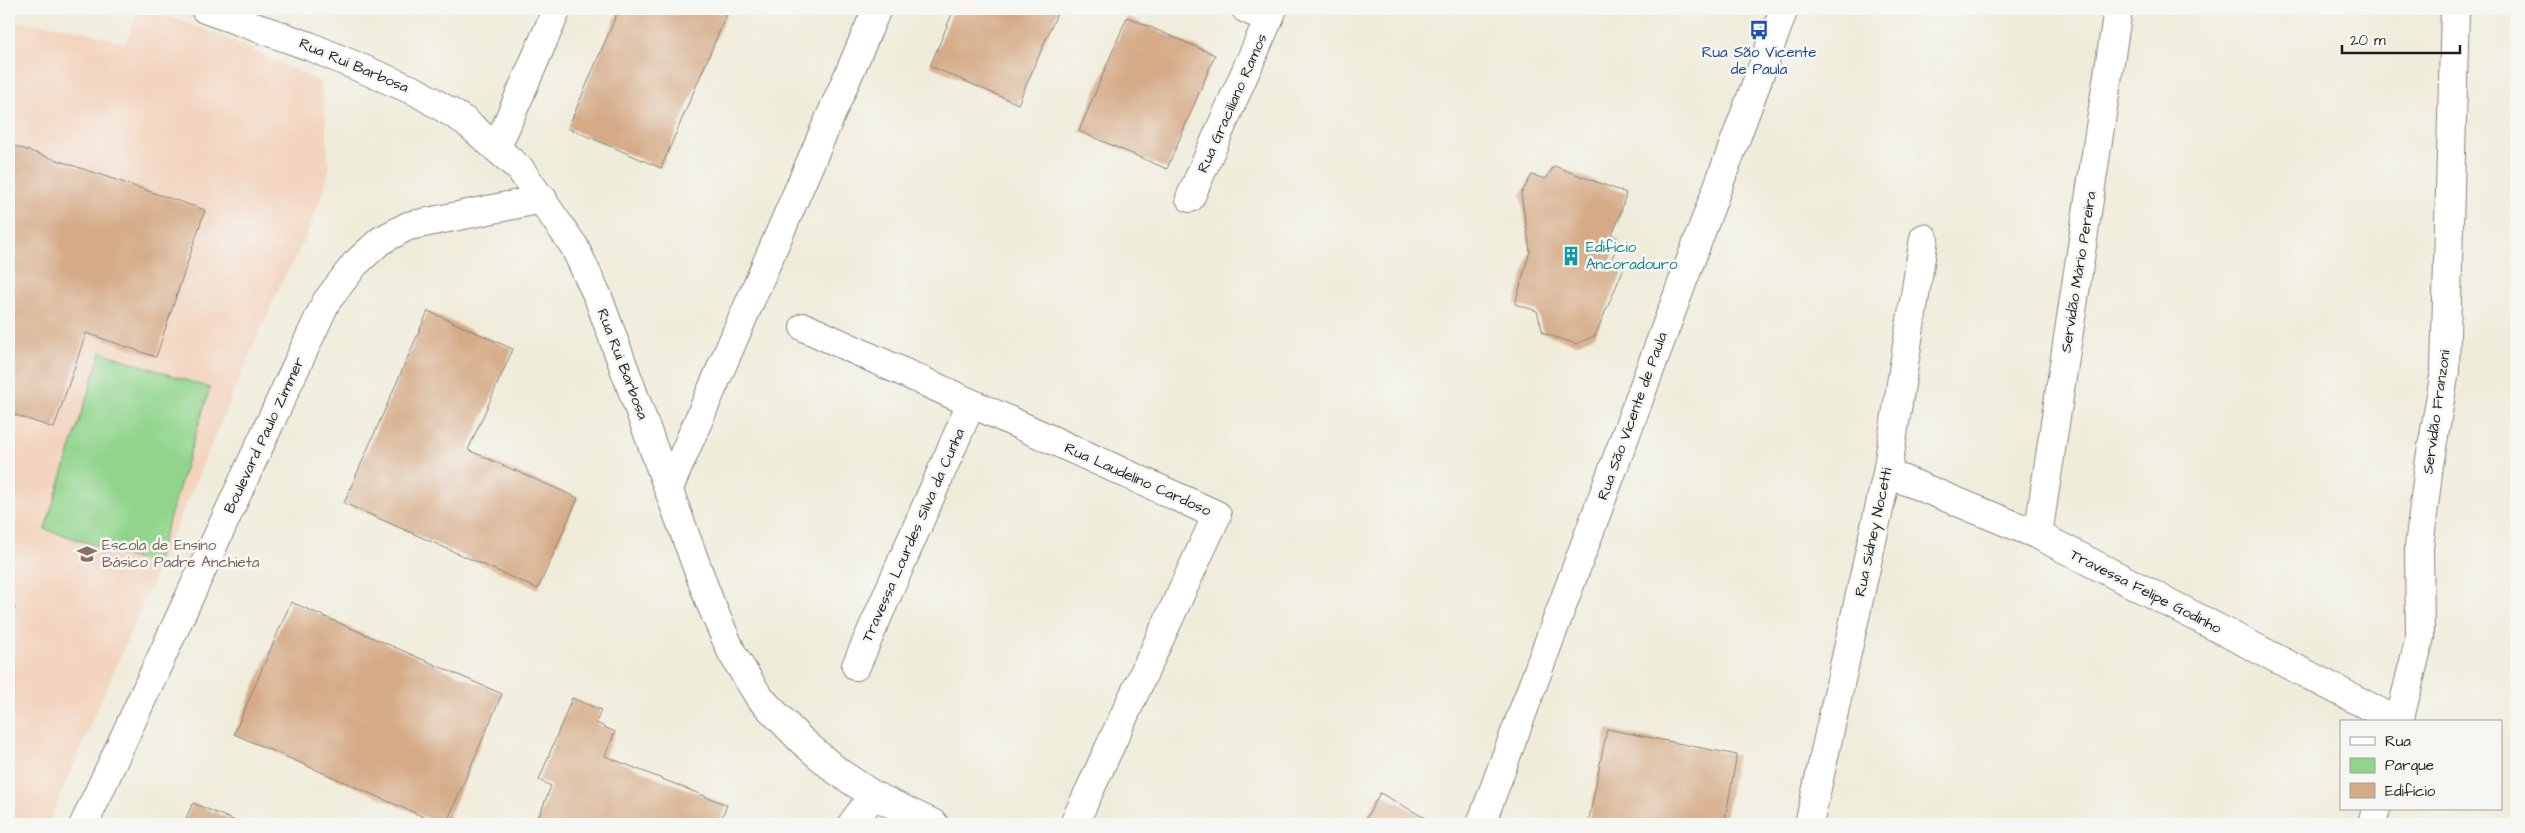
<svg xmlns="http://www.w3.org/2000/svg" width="2525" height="833" viewBox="0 0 2525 833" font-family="'Architects Daughter',sans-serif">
<rect width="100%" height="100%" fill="#f6f6f2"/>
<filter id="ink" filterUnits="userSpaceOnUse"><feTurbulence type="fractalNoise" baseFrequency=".02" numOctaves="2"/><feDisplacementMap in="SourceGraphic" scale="10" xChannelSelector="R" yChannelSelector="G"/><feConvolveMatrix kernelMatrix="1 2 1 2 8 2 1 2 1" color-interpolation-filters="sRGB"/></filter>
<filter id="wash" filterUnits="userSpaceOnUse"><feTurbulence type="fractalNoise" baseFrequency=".0096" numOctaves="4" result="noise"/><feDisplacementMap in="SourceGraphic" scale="20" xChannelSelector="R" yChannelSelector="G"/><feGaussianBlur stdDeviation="1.12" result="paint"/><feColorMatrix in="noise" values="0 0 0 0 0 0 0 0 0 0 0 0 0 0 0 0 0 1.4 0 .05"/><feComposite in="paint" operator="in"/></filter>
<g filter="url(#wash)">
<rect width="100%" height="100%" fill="#f0ecda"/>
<path fill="#f3d4be" d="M138 9H147L225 37 320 82 325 111 329 169 323 195 303 243 281 283 48 824H9V21L65 27 126 43Z"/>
<path fill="#91d58d" stroke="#567854" d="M101 352 210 388 155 565 45 529Z"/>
<g id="blocks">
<path fill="#d5ab87" d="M619 9H729L661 168 568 128Z
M954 9H1059L1018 104 930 66Z
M1127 17 1215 55 1167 169 1079 131Z
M9 144 205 210 156 357 86 333 54 428 9 413Z
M1554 166 1626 193 1619 219 1611 236 1620 241 1611 260 1624 268 1595 336 1576 344 1543 333 1537 311 1515 304 1530 251 1521 194 1532 175 1546 179Z
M428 311 513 349 468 450 578 498 538 589 344 503Z
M291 602 502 694 446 824H440L234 734Z
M9 605 15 607 9 626Z
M572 698 601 710 596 723 615 732 605 756 727 805 719 824H536L551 786 539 780Z
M1607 729 1737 755 1724 824H1588Z
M1380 793 1436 824H1363Z
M193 803 242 824H183Z"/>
</g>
</g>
<g filter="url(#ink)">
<use href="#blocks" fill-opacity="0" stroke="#86847b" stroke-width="1"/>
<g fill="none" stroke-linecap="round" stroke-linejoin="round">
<defs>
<path id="minor" d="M1246 9 1269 19
M497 147 557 9
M1190 198 1273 9
M804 327 1217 515 1074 824
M1887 473 2038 535 2399 722
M669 488 877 9
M2038 535 2118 9
M856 666 971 404
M2399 722 2420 637 2419 547 2429 465 2445 371 2455 9
M84 824 326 302 355 264 380 241 408 226 543 199
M852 824 873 795
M1481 824 1784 9
M1809 824 1887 473 1924 238
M2372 824 2376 809"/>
<path id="major" d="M205 9 309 46 417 92 465 121 520 169 574 246 598 297 709 600 732 653 759 697 802 741 837 771 873 795 934 824"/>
</defs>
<use href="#minor" stroke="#86847b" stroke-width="30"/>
<use href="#major" stroke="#86847b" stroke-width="30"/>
<use href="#minor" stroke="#fff" stroke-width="28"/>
<use href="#major" stroke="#fff" stroke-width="28"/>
</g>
</g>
<defs>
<symbol id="bus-bare" viewBox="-9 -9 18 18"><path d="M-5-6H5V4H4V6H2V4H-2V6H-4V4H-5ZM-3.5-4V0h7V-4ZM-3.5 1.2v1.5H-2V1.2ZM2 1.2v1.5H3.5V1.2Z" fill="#1a4fb4" stroke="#f6f6f2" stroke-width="2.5" paint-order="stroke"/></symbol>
<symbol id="building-bare" viewBox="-9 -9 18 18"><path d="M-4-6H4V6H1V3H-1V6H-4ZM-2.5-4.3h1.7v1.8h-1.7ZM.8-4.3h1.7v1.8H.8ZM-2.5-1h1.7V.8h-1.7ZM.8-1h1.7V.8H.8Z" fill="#0f9aa8" stroke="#f6f6f2" stroke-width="2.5" paint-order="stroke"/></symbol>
<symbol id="school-bare" viewBox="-9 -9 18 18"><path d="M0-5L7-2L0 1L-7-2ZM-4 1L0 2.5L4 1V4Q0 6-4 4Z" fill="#8d6e63" stroke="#f6f6f2" stroke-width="2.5" paint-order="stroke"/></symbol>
</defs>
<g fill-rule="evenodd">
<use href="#bus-bare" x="1745" y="16" width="28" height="28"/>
<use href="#building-bare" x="1557" y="242" width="28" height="28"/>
<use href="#school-bare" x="73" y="540" width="28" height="28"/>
</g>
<g text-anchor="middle" stroke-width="5" stroke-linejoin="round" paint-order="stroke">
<g font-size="15" fill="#164399" stroke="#f6f6f2">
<text x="1759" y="57">Rua São Vicente<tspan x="1759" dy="17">de Paula</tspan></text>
</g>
<g font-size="15" fill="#1c1c1c" stroke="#f6f6f2">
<text transform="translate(354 65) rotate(23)" y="5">Rua Rui Barbosa</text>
<text transform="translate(1232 103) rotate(-66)" y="5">Rua Graciliano Ramos</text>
<text transform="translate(2078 272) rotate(-81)" y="5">Servidão Mário Pereira</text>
<text transform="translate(623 364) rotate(69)" y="5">Rua Rui Barbosa</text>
<text transform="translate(2436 412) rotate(-82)" y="5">Servidão Franzoni</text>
<text transform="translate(1632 416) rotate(-70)" y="5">Rua São Vicente de Paula</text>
<text transform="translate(264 435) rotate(-65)" y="5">Boulevard Paulo Zimmer</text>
<text transform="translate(1138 479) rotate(24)" y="5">Rua Laudelino Cardoso</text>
<text transform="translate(1873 532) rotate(-78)" y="5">Rua Sidney Nocetti</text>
<text transform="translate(913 535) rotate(-66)" y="5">Travessa Lourdes Silva da Cunha</text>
<text transform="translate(2146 591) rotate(27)" y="5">Travessa Felipe Godinho</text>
</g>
<g font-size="15" fill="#0d838f" stroke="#f6f6f2" text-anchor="start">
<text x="1586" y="252">Edifício<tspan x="1586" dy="17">Ancoradouro</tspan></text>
</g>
<g font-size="15" fill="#785e54" stroke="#f6f6f2" text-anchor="start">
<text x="102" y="550">Escola de Ensino<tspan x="102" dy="17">Básico Padre Anchieta</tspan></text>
</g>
</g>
<rect width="2525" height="833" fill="none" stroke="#f6f6f2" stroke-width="30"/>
<rect x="2340" y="720" width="162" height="90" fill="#f6f6f2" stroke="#9f9f9c"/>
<rect x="2350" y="737" width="25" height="8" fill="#ffffff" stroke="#9f9f9c"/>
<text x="2385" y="746" font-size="15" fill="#1c1c1c">Rua</text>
<rect x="2350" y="758" width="25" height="15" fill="#91d58d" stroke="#9f9f9c"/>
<text x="2385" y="770" font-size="15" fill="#1c1c1c">Parque</text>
<rect x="2350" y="783" width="25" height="15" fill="#d5ab87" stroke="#9f9f9c"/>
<text x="2385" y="796" font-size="15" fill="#1c1c1c">Edifício</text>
<path d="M2342 45v8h118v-8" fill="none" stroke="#1c1c1c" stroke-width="2.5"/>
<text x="2350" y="45" font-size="15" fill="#1c1c1c" stroke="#f6f6f2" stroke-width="4" paint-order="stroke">20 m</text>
</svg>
